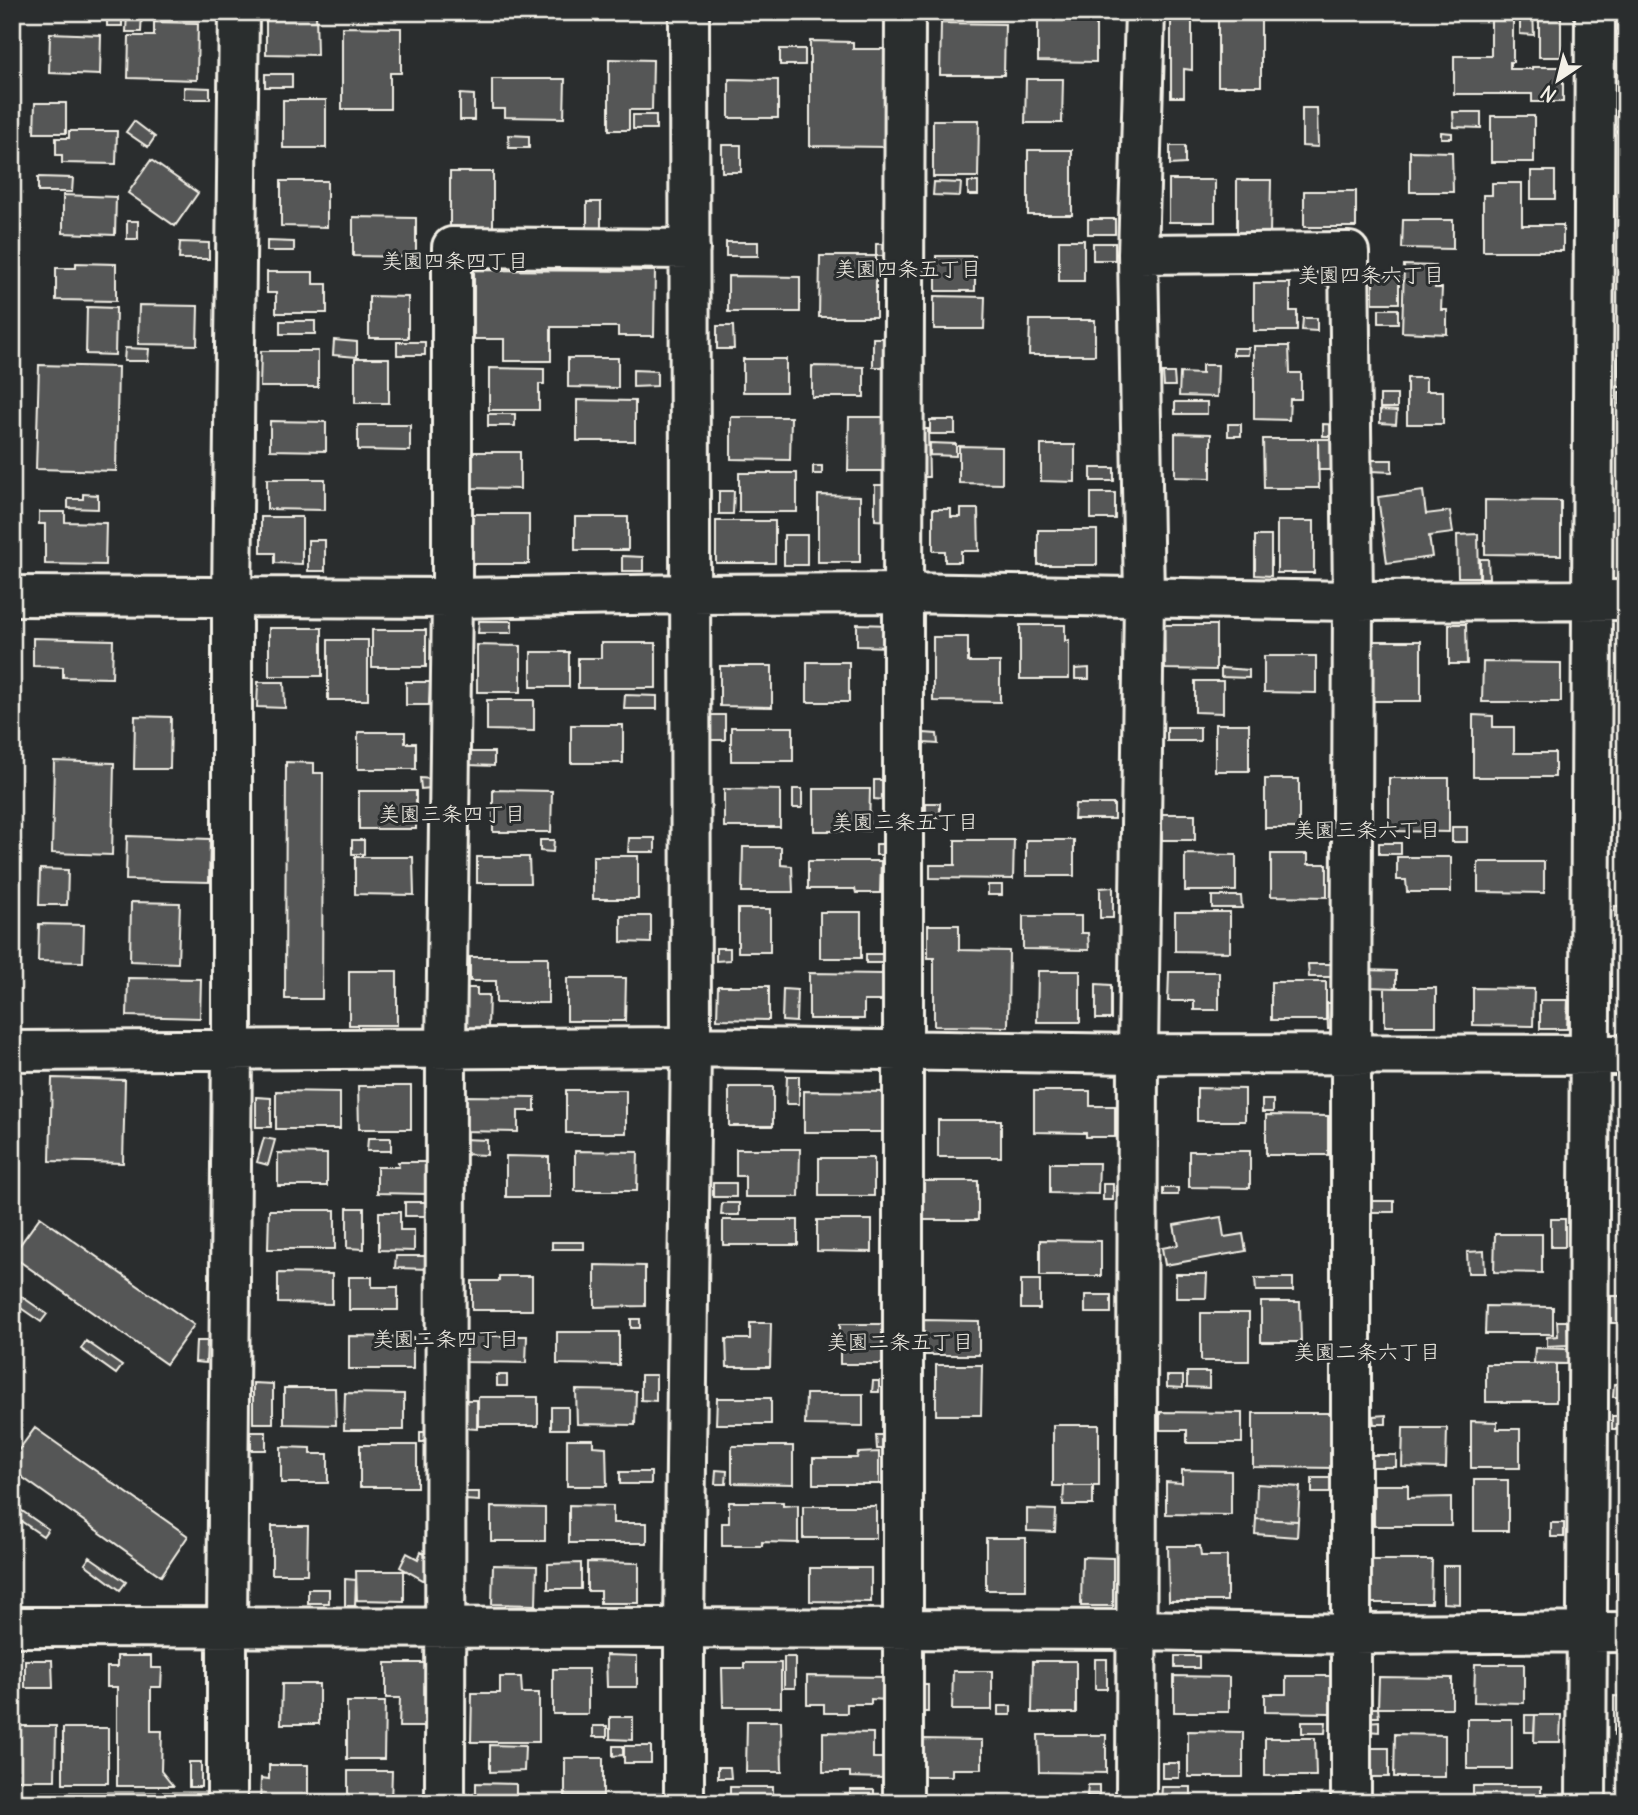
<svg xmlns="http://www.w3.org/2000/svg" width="1638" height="1815" viewBox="0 0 1638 1815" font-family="Delius,'Klee One',sans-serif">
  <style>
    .green { fill: #444645; stroke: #9c9c96; stroke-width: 2 }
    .building { fill: #555756; stroke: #f4f1e8; stroke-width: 2 }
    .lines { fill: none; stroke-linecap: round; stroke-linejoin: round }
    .minor-casing { stroke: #f4f1e8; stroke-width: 44 }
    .minor { stroke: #2a2d2e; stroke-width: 38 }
    .labels { text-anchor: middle; stroke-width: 6; stroke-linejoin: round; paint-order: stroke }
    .neighbourhood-label { font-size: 21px; fill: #f4f1e8; stroke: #2a2d2e }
  </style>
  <rect width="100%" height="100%" fill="#2a2d2e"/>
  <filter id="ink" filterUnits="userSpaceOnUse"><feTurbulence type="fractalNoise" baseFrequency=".0143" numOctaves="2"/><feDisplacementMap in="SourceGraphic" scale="14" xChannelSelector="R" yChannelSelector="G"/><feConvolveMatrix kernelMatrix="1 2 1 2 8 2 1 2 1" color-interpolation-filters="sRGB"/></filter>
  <g filter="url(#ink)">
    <!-- green -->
    <path class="green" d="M12,1792H209V1803H12Z"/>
    <!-- building -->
    <path class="building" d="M107,12H122V26H107Z
      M127,12H142L141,32H126Z
      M266,12H316L317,55L266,54Z
      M1171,12H1192V70L1184,69V97H1171Z
      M1218,12L1261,13V86H1218Z
      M1520,12H1533L1534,35L1520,34Z
      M1491,16H1513V62H1510V69H1532V67H1563V102H1532V94H1454V56H1491Z
      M1539,17H1561V57H1539Z
      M1038,18L1096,19V62L1038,61Z
      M154,22L198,23L197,80L128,78L129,36H154Z
      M941,23L1005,24L1004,75H940Z
      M342,27L401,28V73H390V109H342Z
      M50,33L101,35L100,75L49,73Z
      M810,41L853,42V49H888V147L810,146Z
      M780,49H805V65H780Z
      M609,59L653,60L652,110H629V130H609Z
      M1616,73H1626V109H1616Z
      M265,74H292V87H265Z
      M492,79H565L564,118L505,117V109H492Z
      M729,79L778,80V118H729Z
      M1026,79H1063L1062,123H1025Z
      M184,87L210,88V99H184Z
      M460,94L474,95V120H460Z
      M283,100H326V148H283Z
      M35,103H66V133H34Z
      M1302,108H1317L1318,147L1302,146Z
      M1453,112H1481V128L1454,127Z
      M633,115H656V129H633Z
      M1491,116H1534V162H1491Z
      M933,120H979L978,177H933Z
      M134,121L155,137L148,147L126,132Z
      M69,131H117L116,164L62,163V155H56V138H69Z
      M1441,132L1452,133V138H1441Z
      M508,135L529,136V148H509Z
      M722,145H741V172H722Z
      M1170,146H1185V164L1170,165Z
      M1028,150H1072V215H1028Z
      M1410,151L1452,152L1453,192H1410Z
      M151,160L198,193L175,226L128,193Z
      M1531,171H1555V199H1531Z
      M450,172H493V231H450Z
      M38,177L73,178L72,192H38Z
      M1169,180H1215V222H1169Z
      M1237,180H1271L1270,235H1237Z
      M281,181H327V227L281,226Z
      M934,182L961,183L960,196L933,195Z
      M968,182H978V195H968Z
      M1492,183H1522V225H1563V251H1483V195H1492Z
      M1618,190H1626V210H1618Z
      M1304,191H1356V227H1304Z
      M63,195L116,197L115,235L63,233Z
      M587,202H601V229H587Z
      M353,217L416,218V257L353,256Z
      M1088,219H1115V234H1088Z
      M1403,220H1453V249L1402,248Z
      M127,221H138V239H127Z
      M1059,240H1084V281H1059Z
      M267,241L294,242V251H267Z
      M180,242L209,243V259H179Z
      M726,242H758V256H726Z
      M1093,243H1115V260H1093Z
      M876,244H890V256H876Z
      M820,256H876V317H819Z
      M936,256H975V291H936Z
      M76,263L116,264V301L56,300V268H76Z
      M1404,265L1435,266V288H1442L1441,310H1447V334L1402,332Z
      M474,270L655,271L654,336H618V327H551V361H504V339H474Z
      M1308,271H1335V285H1308Z
      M267,272H313V284H327V313H276V293H267Z
      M1373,275L1399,276V303H1373Z
      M728,276L800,277V312H728Z
      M1254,283H1290V311H1297V331H1254Z
      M369,296L408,297V338H369Z
      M934,296L985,297L984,329H934Z
      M139,305L198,306L197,345L138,344Z
      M87,307L116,308L115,355L86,354Z
      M1379,309H1398V323H1379Z
      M1303,318H1317V331L1302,330Z
      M1030,320H1095V355H1029Z
      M280,321H315V334H280Z
      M717,326H733L734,349H717Z
      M873,338H891V367H873Z
      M334,340L357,342V357L333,355Z
      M397,342H425V355H397Z
      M1254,346H1289L1290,373H1301V399H1290L1289,420L1254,419Z
      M125,348L149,349L148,361H124Z
      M1233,348H1249L1248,355H1233Z
      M261,351H318V387H260Z
      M1618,354H1626V387H1618Z
      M355,358H389V403H355Z
      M568,358H618V388L568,387Z
      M743,359H786V392H743Z
      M39,365L118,367L116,471L36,469Z
      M1202,365H1218L1217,397L1179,396L1180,373L1202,374Z
      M812,366L864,367V397H812Z
      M489,368L544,369V384H539V410H489Z
      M633,370L657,371V386L633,387Z
      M1163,373H1174L1175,386H1164Z
      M1407,378H1426V391H1443V424H1407Z
      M1619,392H1626V404H1619Z
      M1380,395H1397V408H1380Z
      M577,400L635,401V441H577Z
      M1175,402H1207V414H1175Z
      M1380,410L1397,411L1396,424L1380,423Z
      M488,414H515V426H488Z
      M731,417H791L790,460L731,459Z
      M849,417H888V471H848Z
      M930,420H955V434H930Z
      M270,421L326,422V451L270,450Z
      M1228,424H1241V436H1228Z
      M1323,424L1343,425V436H1323Z
      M358,425H410V451L358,450Z
      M917,429H928L929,477H917Z
      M1175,433L1211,434V478L1175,477Z
      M1263,439H1318L1319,488H1264Z
      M1318,439H1342V470H1318Z
      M930,443L956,444V456L930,455Z
      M1041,445H1075V482L1041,481Z
      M959,446L1002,447V484L959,483Z
      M469,452H520V489L468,488Z
      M1370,460H1392V472L1370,471Z
      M813,466H822V474H813Z
      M1091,468H1114V481H1091Z
      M739,473H797V512H739Z
      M267,479H325V510L267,509Z
      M875,485H891L890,521L875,520Z
      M719,491H734L733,514H719Z
      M1423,491L1426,514L1450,511L1453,533L1429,536L1432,557L1387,563L1378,497Z
      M1091,493H1115V519H1091Z
      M83,494L98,495V509L68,508V499H83Z
      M818,495L860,496V562H818Z
      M1485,500L1561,501V555L1485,554Z
      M933,509H951V517H961V509H978L979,551H961V562H945V551H933Z
      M39,512H65V522L106,523L105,565L45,564V524H39Z
      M469,514H529V564H469Z
      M261,517H302V564L275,563V553H261Z
      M575,517H628V550H575Z
      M716,521H775V563H716Z
      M1277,521H1314V573H1277Z
      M1038,530H1097V565H1038Z
      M1478,534L1479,577H1458L1457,535Z
      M784,535H807V565H784Z
      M1255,536H1271V576L1255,575Z
      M308,540H325V571H308Z
      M622,556L643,557V571H622Z
      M1480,559H1488L1489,578H1480Z
      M479,621H512V633H478Z
      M857,624L891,625V647L857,646Z
      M1449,624H1466L1467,664H1449Z
      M1020,625H1065V641L1069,640V679H1020Z
      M1164,625H1216V670L1165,669Z
      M269,628H322V676H269Z
      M372,630H426V667H372Z
      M933,637H968V662H1000V702L933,701Z
      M33,638L113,640L112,678L63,677V667L33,666Z
      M328,640H368V700H328Z
      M1372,641H1421V701H1372Z
      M601,643H656V688H578V658H601Z
      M477,645L521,646V692H477Z
      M531,652H569V687H531Z
      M1264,656H1316V693L1264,692Z
      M807,662H849V702H807Z
      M1483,662L1561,663V702H1482Z
      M720,666H772V707L720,706Z
      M1089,668V679H1075V669Z
      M1221,668L1249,670V678L1221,677Z
      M1622,673H1626V710H1622Z
      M1195,681H1223V713L1195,712Z
      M258,682H284L285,708L257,707Z
      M406,682H430L429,705H406Z
      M625,695L657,696V709H624Z
      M487,700H534V731L487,730Z
      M711,715H725V740H711Z
      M1473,715L1493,716V727H1514V753H1555V777H1473Z
      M135,716L171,717L170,769H134Z
      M1215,724H1249V771H1215Z
      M571,725H623V763H571Z
      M731,727H793V761H731Z
      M1167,727H1200V741H1167Z
      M358,732H405V743H416V769H358Z
      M924,733L937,734L938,744L924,743Z
      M469,752H494V766L469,765Z
      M54,761L114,763L112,855L52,853Z
      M286,762L314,763V773H323L322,999H285Z
      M420,778L431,779L432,788L421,789Z
      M1389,778H1449V832L1389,831Z
      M1265,779H1299V828H1265Z
      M874,780H885V800L874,799Z
      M724,789L780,790V827H724Z
      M793,789H802V808H793Z
      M814,789H870L869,831H814Z
      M493,790L552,791L551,832H493Z
      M359,791H416V829H359Z
      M926,803H940V817H926Z
      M1075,804H1114V819H1074Z
      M1617,810H1626V825H1616Z
      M1161,814H1195V840H1162Z
      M1452,827H1467V842H1452Z
      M127,836L210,839L209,882L126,880Z
      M629,838H655V852H628Z
      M352,840H364V854H352Z
      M540,840H554L553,852L540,851Z
      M955,840H1014L1013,879L930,878V865H955Z
      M1026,840H1074V876H1026Z
      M1379,843H1401V854H1379Z
      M876,844H892V855H876Z
      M743,847H781V865L792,866L793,892H742Z
      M1185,854L1236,855V891H1185Z
      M1271,854H1308V864H1327V897L1271,896Z
      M593,856H638V899H593Z
      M355,857H413L414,895L355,894Z
      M477,857H529L530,883H477Z
      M1397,857H1451V892H1407L1406,880H1397Z
      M808,861H881L880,893H856L855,889H808Z
      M1478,862H1544V893L1478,892Z
      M40,869L68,870L67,905H39Z
      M988,885H1002V895H988Z
      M1113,887V918H1100V888Z
      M1212,896H1241L1242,908H1212Z
      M131,902L180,903L178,963L130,961Z
      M1615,906H1626V917H1615Z
      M738,909H770V952H738Z
      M820,912H861V958H820Z
      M1175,912H1230V952L1175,951Z
      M621,916H651V943L621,942Z
      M1023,916H1081V933H1088L1089,950L1023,949Z
      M39,924L84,925L83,962L38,961Z
      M928,925H959V950L1009,951L1008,1027L934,1026V958H928Z
      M716,948H730V960L716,961Z
      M866,954H885L884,963H866Z
      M470,957H548V1003H496V981H470Z
      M1308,964H1333V977H1309Z
      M1367,970L1396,971V988L1367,987Z
      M349,971H397V1025H349Z
      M1038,971H1080V1022H1037Z
      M1169,972H1219V1010H1194V1001H1168Z
      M809,973L884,974V1001H864V1019H809Z
      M128,978L201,979L200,1018L127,1016Z
      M567,978H626L625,1021H567Z
      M1271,982H1326V1020H1271Z
      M1096,984L1111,985V1019H1096Z
      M718,986H769V1020L717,1019Z
      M462,988H477V995H489L488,1028L462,1027Z
      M1385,988H1436V1026H1385Z
      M1473,988L1534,989L1533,1026L1473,1025Z
      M783,989L797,990L796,1022L782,1021Z
      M1624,999H1626V1034H1624Z
      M1540,1000H1568L1567,1029H1540Z
      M1327,1003H1337V1029H1328Z
      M787,1076H799V1104H786Z
      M52,1078L125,1080L123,1163L50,1161Z
      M358,1086H411V1129H359Z
      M729,1087H773V1126H729Z
      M1197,1088L1245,1089V1121H1197Z
      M566,1090H626V1133H566Z
      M276,1091L340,1092V1129H276Z
      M804,1091L889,1092V1132H804Z
      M1034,1091H1090V1106H1115V1137H1086V1133L1034,1132Z
      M462,1096L535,1097V1111H518V1132L462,1131Z
      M256,1097L271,1098V1127H256Z
      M1262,1100H1273V1112H1262Z
      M1266,1115L1328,1116V1155H1266Z
      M938,1120H1001V1157H938Z
      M264,1138L275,1140L268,1165L257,1162Z
      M368,1138H391V1151H367Z
      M461,1139L487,1140V1155L461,1154Z
      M736,1149H800L799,1197H745V1176H736Z
      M575,1151L638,1152L637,1191H575Z
      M1189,1151H1250V1188L1189,1187Z
      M278,1153L327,1154V1186H278Z
      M506,1156L549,1157V1197H506Z
      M819,1158H874V1196H819Z
      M398,1162H428V1194L377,1193V1167H399Z
      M1050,1163H1099L1098,1194L1050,1193Z
      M1618,1180H1626V1190H1619Z
      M924,1181H978V1220H924Z
      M713,1183H736V1197H713Z
      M1103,1184H1113V1200H1103Z
      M1163,1188H1178V1195H1163Z
      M1365,1201H1394V1212H1365Z
      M405,1202H428V1216H405Z
      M722,1203H739V1215H721Z
      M347,1208H364V1249L347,1248Z
      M269,1210H335V1249H268Z
      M379,1212H400V1230H414V1251L379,1250Z
      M40,1217L194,1325L166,1364L12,1256Z
      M1221,1217L1224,1237L1243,1234L1246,1251L1165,1265L1162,1248L1178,1245L1174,1225Z
      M1551,1219H1565V1247H1551Z
      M723,1220H798V1245H723Z
      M817,1220H872V1252L817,1251Z
      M1495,1234H1542V1273L1494,1272Z
      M1040,1240L1101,1241V1276H1040Z
      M552,1242H584V1249H552Z
      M1484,1251L1485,1273H1468L1467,1252Z
      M1621,1252H1626V1289H1621Z
      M396,1256H430V1269L395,1268Z
      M595,1265L645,1266V1306L595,1307Z
      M278,1273L332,1274V1304L278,1303Z
      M1176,1274H1207L1206,1298H1176Z
      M499,1276H532V1310H472V1281H499Z
      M349,1277H372V1287H398V1310H349Z
      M1255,1278H1293V1291H1256Z
      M1021,1280H1040V1309H1021Z
      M12,1290L47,1314L41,1322L12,1302Z
      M1085,1295H1111V1313H1085Z
      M1611,1296H1626V1323H1611Z
      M1261,1302H1300L1301,1342H1261Z
      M1486,1306L1553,1307V1334H1485Z
      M1201,1313H1249V1361H1201Z
      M631,1319H640V1328H631Z
      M922,1320L979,1321V1355H922Z
      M1557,1321H1567L1568,1345L1547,1346V1337L1558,1336Z
      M750,1323H771L770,1367H727L726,1339H750Z
      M840,1324H888V1364H840Z
      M557,1332H619V1365L557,1364Z
      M349,1336L413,1337V1369H349Z
      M465,1336H527L526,1363L465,1362Z
      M86,1341L122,1366L116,1374L81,1349Z
      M196,1341H207L206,1363L195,1362Z
      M1535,1348L1568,1349V1364L1534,1363Z
      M1486,1364H1556V1402H1486Z
      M936,1365H982L981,1415H936Z
      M1187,1372H1209V1388L1187,1387Z
      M497,1375H507V1386H497Z
      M641,1375H656V1401L641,1400Z
      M1167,1376H1183V1388L1167,1387Z
      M873,1381H879V1392H872Z
      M253,1383L273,1384V1423H253Z
      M1614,1384H1626V1397H1613Z
      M284,1388H335L336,1425L284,1424Z
      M576,1390L636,1391L635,1425L577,1424Z
      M345,1393L404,1394V1430H344Z
      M806,1394H863V1426L805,1425Z
      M478,1397H538V1426H478Z
      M717,1398H771V1424H716Z
      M462,1400H477V1429L463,1428Z
      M551,1407H568V1429H551Z
      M1160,1412L1242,1413V1443H1187V1430H1160Z
      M1253,1413H1335L1334,1468L1253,1467Z
      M1386,1415V1424H1374L1373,1416Z
      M1612,1416H1626V1429H1612Z
      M1471,1421L1497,1422V1429H1520V1468H1471Z
      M1053,1425H1099V1486H1053Z
      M35,1428L188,1536L161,1576L12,1470V1459Z
      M1403,1428H1447L1446,1468L1402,1467Z
      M251,1432H266V1450H251Z
      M420,1432H428V1442H420Z
      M876,1435H891V1449H877Z
      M567,1439H593V1446L606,1447L607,1486H567Z
      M360,1445H417V1487H360Z
      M732,1446H793V1484L732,1483Z
      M281,1447L311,1448V1454H328V1483H281Z
      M879,1452V1484H813V1458H857L858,1453Z
      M1370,1455H1396V1467H1370Z
      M716,1470L727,1471L726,1484H715Z
      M1182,1470L1231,1471V1515L1166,1514V1482L1182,1483Z
      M620,1472H651V1484H620Z
      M1312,1478H1340L1341,1493H1312Z
      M1474,1480H1508V1531H1474Z
      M1257,1484L1300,1487L1298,1521L1256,1519Z
      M1374,1485H1408V1498L1451,1497V1526H1374Z
      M1064,1486H1093V1505H1063Z
      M464,1492H479V1501L464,1500Z
      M729,1502H783V1506L798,1505V1543L762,1542V1546H722V1523H729Z
      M12,1504L48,1529L43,1536L12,1515Z
      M569,1505L613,1506V1523H647V1543H569Z
      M803,1506H876V1538H803Z
      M491,1507L545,1508V1541H491Z
      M1027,1509L1056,1510L1055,1532L1027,1531Z
      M1256,1519L1298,1521L1297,1537L1255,1534Z
      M1551,1523H1564V1537H1551Z
      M272,1526H308L307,1574H272Z
      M986,1538H1026V1590H986Z
      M1168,1546H1200L1201,1556H1227V1601H1169Z
      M421,1552L432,1558V1567L425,1581L400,1567L407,1553L418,1559Z
      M90,1557L126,1582L120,1590L85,1564Z
      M1082,1557L1113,1558V1606H1081Z
      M1372,1560H1432L1431,1603H1372Z
      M1616,1561H1626V1591H1616Z
      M587,1562L639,1563V1603H600V1591H587Z
      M581,1563V1589H548V1564Z
      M493,1565L537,1566L536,1605L492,1604Z
      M1443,1566H1460V1604L1443,1603Z
      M810,1568H871V1602L810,1601Z
      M356,1571H404V1601L357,1600Z
      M345,1579L356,1580L355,1606H345Z
      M308,1589H329V1603H308Z
      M606,1655L637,1656V1687H607Z
      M117,1656H151V1668H162L161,1687H151V1731H162L161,1771L173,1786H117V1687H107V1667H117Z
      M1175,1656H1199V1668H1175Z
      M784,1657H795V1688H784Z
      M1095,1659H1107V1689H1095Z
      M25,1660H52L53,1688H25Z
      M1033,1661H1076V1713H1032Z
      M386,1663H432L431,1727H399L400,1698H386Z
      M744,1663H781V1707H723L722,1668H744Z
      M1475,1664H1524V1703L1474,1702Z
      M553,1669H588V1714H553Z
      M953,1671H992V1710H952Z
      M807,1676L888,1677V1700L871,1699V1704H847V1713H824V1704H807Z
      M1174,1676L1229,1677V1712H1174Z
      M1286,1676H1330V1713L1265,1712V1694H1286Z
      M500,1677H521L522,1693H539V1742H471L472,1693H500Z
      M1379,1677L1452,1678V1708H1378Z
      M282,1684H319V1724H281Z
      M917,1685H928V1712H917Z
      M1614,1696L1626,1697V1735H1614Z
      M347,1702H385L384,1759H347Z
      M998,1706H1011V1715H998Z
      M1367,1708H1378L1379,1717H1367Z
      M1525,1715H1535L1534,1732H1525Z
      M1535,1715H1561L1560,1742H1534Z
      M610,1717H633V1740L610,1739Z
      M1467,1719H1512V1769H1467Z
      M747,1721H781L782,1772H746Z
      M1379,1721V1732L1367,1731V1722Z
      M1302,1722H1326L1325,1733H1302Z
      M15,1726H56L55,1780H15Z
      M593,1726H607V1737H593Z
      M63,1728H108V1783H63Z
      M1188,1731L1243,1732V1777H1188Z
      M823,1732L873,1733V1758H883L882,1778L850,1777V1772H823Z
      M1395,1734L1445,1735V1777H1394Z
      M1038,1735H1106V1773L1039,1772Z
      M1265,1738H1315L1316,1776H1265Z
      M923,1739L982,1740V1769H952V1776H923Z
      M490,1745L525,1746L524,1771L490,1772Z
      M613,1746H623V1755L613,1756Z
      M624,1746H651V1763H624Z
      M1368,1748H1389V1777H1368Z
      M565,1758H603V1796H565Z
      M189,1762H201V1787H189Z
      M1162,1763H1179V1778H1162Z
      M269,1765H308V1803H260L261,1778L269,1779Z
      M718,1767H730L731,1778H718Z
      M348,1771H392L391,1803H348Z
      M476,1783L516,1784V1803H476Z
      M1088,1785H1099V1796H1087Z
      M1473,1786H1541V1803H1473Z
      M730,1787H773V1803H730Z
      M1162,1787H1191V1800H1161Z
      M850,1790H874V1802H850Z
      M1261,1795H1300V1803H1261Z
      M953,1796L1006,1797V1803H953Z
      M618,1797H633V1803H618Z"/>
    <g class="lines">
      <defs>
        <path id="minor" d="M1138,254L1349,252L1353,601L1351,1054V1803
          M12,596L452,598L690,594L903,593L1353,601L1626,600
          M12,1051L691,1047L1138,1054L1626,1055
          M12,1627L684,1628L1138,1630L1351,1634L1626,1632
          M227,1803V1627L232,1049V597L239,12
          M445,1803L446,1048L452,598V247L690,249
          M684,1803V1628L691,1047L689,12
          M903,1803V593L905,12
          M1136,1803L1138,1054L1144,598L1138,254L1145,12
          M1586,1803L1595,12"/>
      </defs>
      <!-- minor casing -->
      <use href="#minor" class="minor-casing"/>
      <!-- minor -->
      <use href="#minor" class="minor"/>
    </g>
  </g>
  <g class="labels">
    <!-- neighbourhood labels -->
    <g class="neighbourhood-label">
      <text x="455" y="268">美園四条四丁目</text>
      <text x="908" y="276">美園四条五丁目</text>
      <text x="1371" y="282">美園四条六丁目</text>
      <text x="452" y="821">美園三条四丁目</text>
      <text x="905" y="829">美園三条五丁目</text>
      <text x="1367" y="837">美園三条六丁目</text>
      <text x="446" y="1346">美園二条四丁目</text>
      <text x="900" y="1349">美園二条五丁目</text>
      <text x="1367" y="1359">美園二条六丁目</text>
    </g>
  </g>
  <!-- margin -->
  <rect width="1638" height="1815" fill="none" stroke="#2a2d2e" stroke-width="42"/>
  <rect x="21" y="21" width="1596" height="1773" fill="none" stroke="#f4f1e8" stroke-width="2.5" filter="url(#ink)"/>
  <!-- north arrow -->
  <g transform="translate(1558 80) rotate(215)" stroke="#2a2d2e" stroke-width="5" paint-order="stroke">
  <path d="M0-5L12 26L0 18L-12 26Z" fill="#f4f1e8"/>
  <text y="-10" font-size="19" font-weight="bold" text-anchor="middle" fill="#f4f1e8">N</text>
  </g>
</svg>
